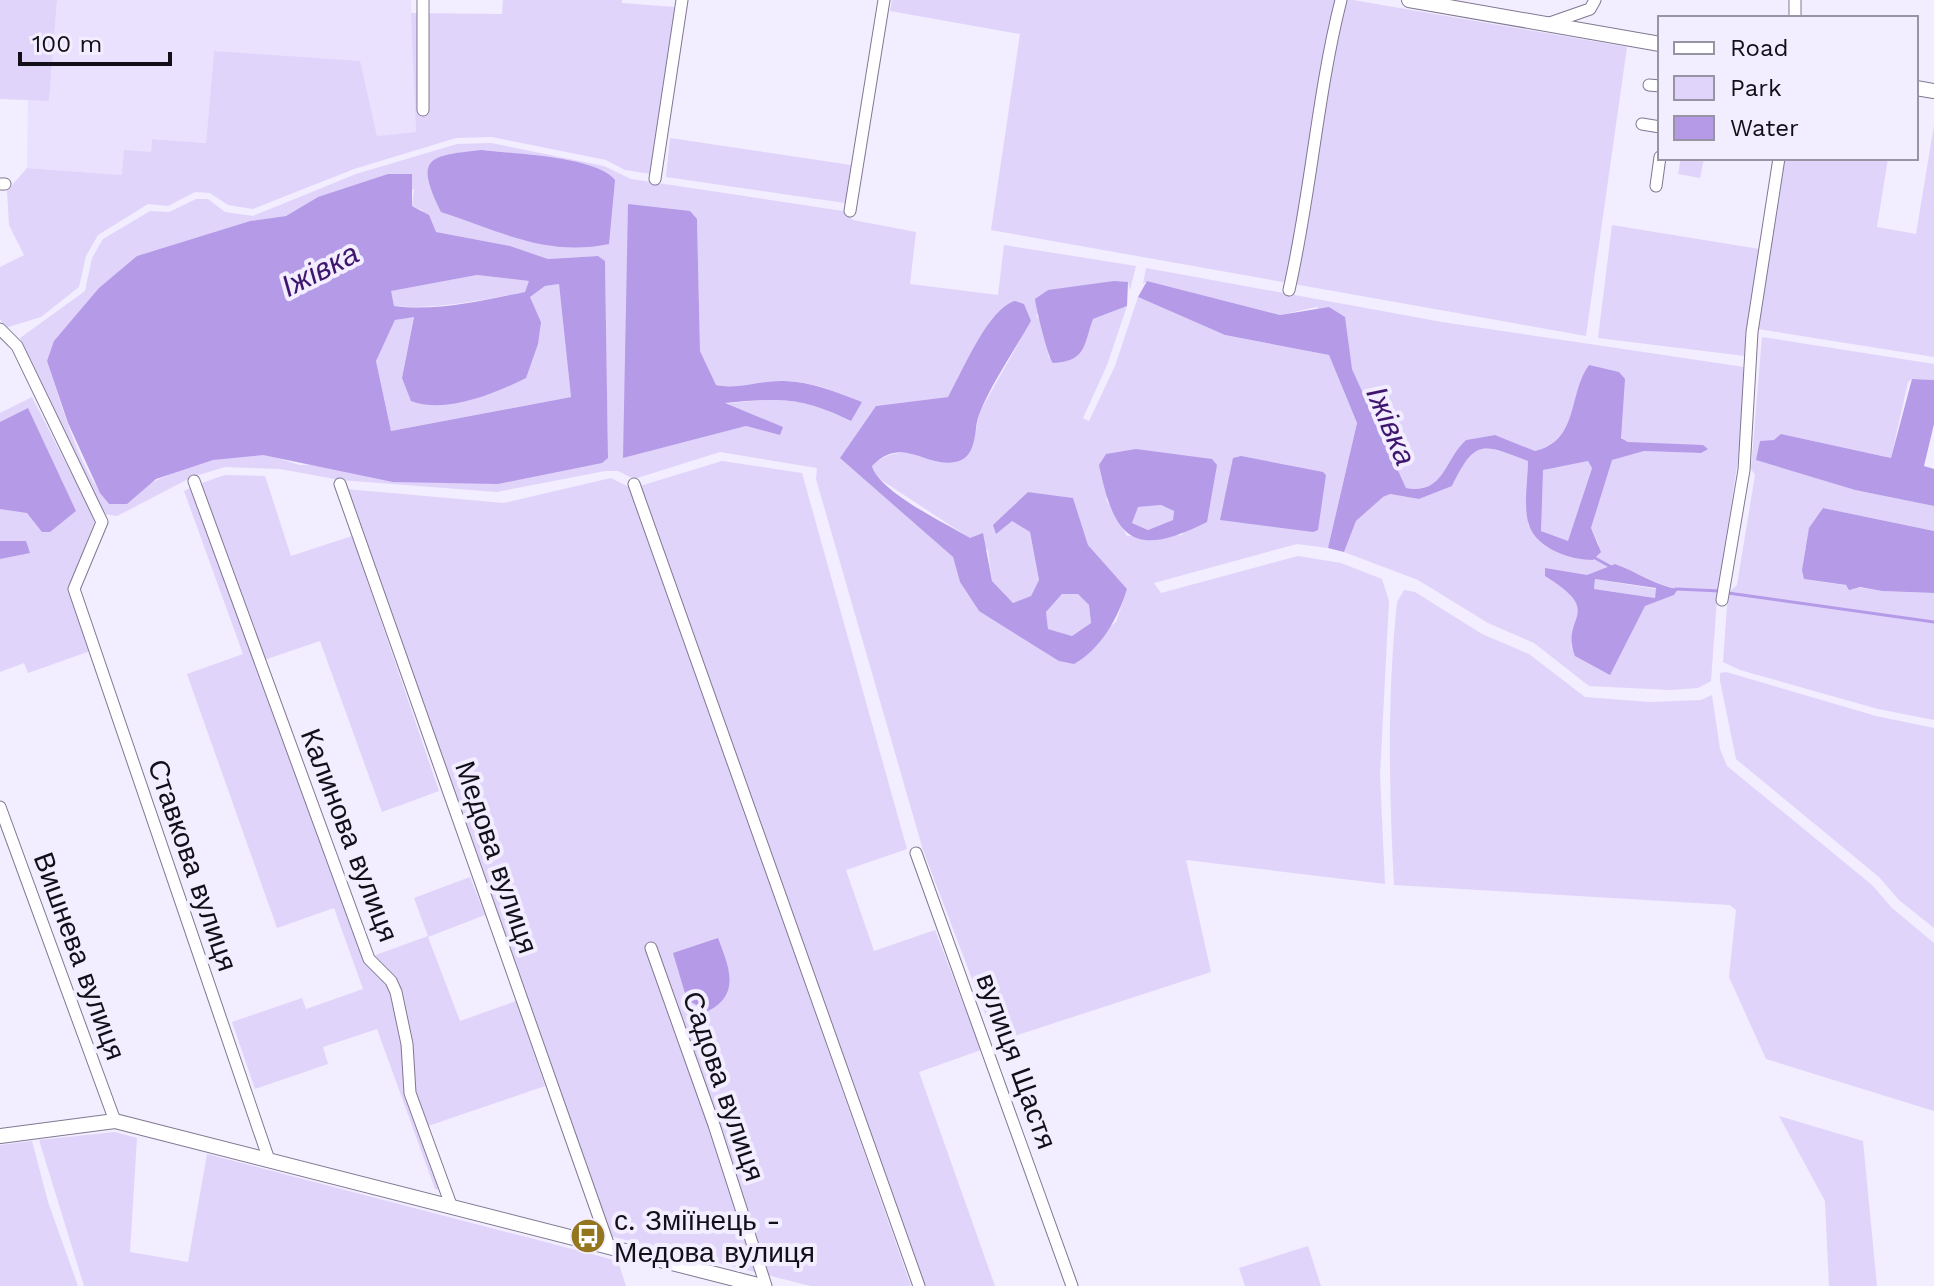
<svg xmlns="http://www.w3.org/2000/svg" width="1934" height="1286" viewBox="0 0 1934 1286" font-family="'Work Sans',sans-serif">
  <style>
    .built { fill: #eae1ff }
    .green { fill: #e0d4fb; fill-rule: evenodd }
    .water { fill: #b59ae8; fill-rule: evenodd }
    .lines { fill: none; stroke-linecap: round; stroke-linejoin: round }
    .stream { stroke: #b59ae8; stroke-width: 3 }
    .minor-casing { stroke: #807892; stroke-width: 13 }
    .tertiary-casing { stroke: #807892; stroke-width: 16 }
    .minor { stroke: #fff; stroke-width: 11 }
    .tertiary { stroke: #fff; stroke-width: 14 }
    .labels { text-anchor: middle; stroke-width: 8; stroke-linejoin: round; paint-order: stroke }
    .street-label { font-size: 28px; fill: #120f18; stroke: #f2edff }
    .poi-label { font-size: 28px; fill: #120f18; stroke: #f2edff; text-anchor: start }
    .water-label { font-size: 30px; font-style: italic; fill: #3f156e; stroke: #f2edff }
  </style>
  <rect width="100%" height="100%" fill="#f2edff"/>
  <!-- built -->
  <path class="built" d="M57,0H411L416,132L377,137L214,51L206,143L152,139L151,152L122,175L27,168L28,99L49,101Z"/>
  <!-- green -->
  <path class="green" d="M0,0H57L49,101L0,99Z
    M503,0H622V3L675,7L651,174L625,170L606,160L492,137L456,138L354,169L253,209L228,205L210,193L195,192L168,206L148,204L98,235L86,256L79,287L41,317L5,328L0,319V267L24,255L9,225L7,191L27,168L122,175L124,150L151,152L152,139L206,143L214,51L360,61L377,136L416,132L411,13L502,14Z
    M892,0H1353L1627,47L1586,336L991,230L1020,34L890,11Z
    M1934,125V357L1758,329L1785,158H1888L1877,227L1916,234Z
    M670,138L851,165L845,203L666,177Z
    M491,143L604,166L631,179L843,211L853,220L916,232L910,284L998,295L1004,245L1136,266L1130,290L1128,282L1036,315L1044,326L1049,358L1093,319L1127,306L1107,365L1083,418L1089,421L1115,366L1138,297L1225,335L1329,355L1357,423L1328,548L1297,544L1154,583L1161,593L1298,556L1341,563L1382,579L1389,601L1380,775L1385,884L1186,860L1211,972L996,1042L923,850L816,479L817,468L720,452L634,479L618,471H605L497,492L340,480L280,469L225,467L192,477L117,516L104,514L20,338L85,291L92,258L103,239L150,211L169,212L196,199H208L225,212L253,216L356,174L457,144ZM414,189L412,206L422,210L435,232L510,246L548,259L597,256L605,261L608,457L300,465C288,462 275,456 263,455C210,451 155,480 109,504C77,465 63,408 47,361L137,256L250,221L286,216L318,197ZM697,219L700,351L716,385C738,390 761,380 784,381C812,381 836,392 862,402L850,421C799,395 778,398 723,404L780,435L746,426L623,458ZM994,316L1031,321L978,415L977,427L945,460C918,454 894,445 872,466L875,476L988,550L992,581L1013,603L1031,596L1039,580L1030,532L1012,521L994,525L1028,492L1073,498L1088,545L1127,589L1116,622L1104,631L1097,645L979,611L960,582L953,557L841,458L876,406L948,397ZM1217,465L1182,535L1127,536L1106,499Z
    M1681,158H1704L1700,178L1678,174Z
    M1612,225L1759,249L1745,356L1598,338Z
    M1146,268L1442,322L1744,367L1740,446L1717,599L1711,681L1698,688L1670,690L1589,686L1534,643L1488,623L1418,580L1344,552L1356,521L1383,497L1390,494L1419,499L1452,486C1475,438 1480,444 1528,461V525L1563,554L1593,560L1599,545L1591,528L1611,460L1644,451L1701,453L1628,442L1621,437V429L1589,365C1569,394 1578,441 1535,451L1495,435L1466,440C1444,460 1444,495 1406,488L1352,369L1348,349L1317,307L1280,315L1147,281L1143,284ZM1615,564C1637,572 1656,585 1678,589L1674,595L1645,606L1575,655L1571,646L1580,611L1571,592L1587,575Z
    M477,275L530,281L525,292C482,300 438,310 394,306L390,291Z
    M559,284L571,397L391,431L376,361L395,320L414,316L402,378L541,322L530,297L545,286Z
    M1762,337L1934,364V380L1912,379L1908,382L1891,458L1781,434L1757,460L1855,490L1934,506V531L1823,508L1805,549L1804,579L1882,591L1934,593V720L1878,709L1740,670L1723,662L1728,593L1737,585L1755,475L1751,469Z
    M32,397L95,520L69,589L90,651L28,673L24,663L0,672V413Z
    M722,461L802,473L907,849L846,870L874,951L935,930L981,1050L919,1072L995,1286H925L640,486Z
    M1588,461L1592,467L1568,542L1541,531L1542,469Z
    M225,475L265,476L291,556L352,536L439,791L382,812L320,641L264,660L199,484Z
    M611,478L631,488L911,1286H811L610,1236L346,489L504,503Z
    M192,487L366,961L388,983L404,1045L407,1094L442,1190L435,1189L377,1029L323,1047L328,1064L255,1089L232,1022L302,998L306,1009L363,989L334,908L277,928L187,674L243,654L184,491Z
    M1161,505L1174,511L1173,520L1148,530L1132,523L1137,507Z
    M1595,579L1656,589L1655,598L1594,589Z
    M1404,590L1415,592L1482,634L1529,654L1585,697L1649,702L1701,700L1712,695L1720,749L1727,766L1872,885L1892,908L1934,943V1111L1766,1059L1729,977L1736,910L1730,905L1394,885C1389,790 1387,697 1397,602Z
    M1062,594H1078L1089,605L1091,623L1072,636L1048,629L1046,612Z
    M1726,672L1876,716L1934,728V928L1899,900L1879,877L1736,759L1720,681V673Z
    M470,877L485,915L428,937L460,1021L516,1001L545,1086L428,1126L414,1092L400,991L373,956L428,936L414,898Z
    M1779,1116L1863,1141L1877,1286H1829L1825,1201Z
    M115,1132L137,1138L130,1252L188,1262L207,1154L618,1261L626,1286H84L39,1140Z
    M32,1141L48,1202L78,1286H0V1145Z
    M1308,1246L1321,1286H1245L1239,1268Z"/>
  <!-- water -->
  <path class="water" d="M481,150C512,154 596,156 615,180L609,244C547,257 499,231 441,212C414,157 428,156 481,150Z
    M388,174H412V206L429,215L436,232L510,246L548,259L598,256L605,261L608,458L602,463L498,484L393,482L263,455L213,460L156,479L127,504H109L100,493L68,423L47,361L54,341L99,288L137,256L250,221L286,216L318,197ZM477,275L529,281L525,292C483,300 437,312 394,306L391,291ZM559,284L571,397L391,431L376,361L395,320L414,317L402,378L411,401C446,414 494,394 526,378L538,344L541,322L530,297L545,286Z
    M628,204L690,211L697,219L700,351L716,385C738,390 761,380 784,381C813,382 836,392 862,402L851,421C800,396 780,398 725,403L783,427L780,435L746,426L623,458Z
    M1114,281L1128,282L1127,306L1093,319C1083,347 1086,361 1053,363C1048,358 1036,308 1035,299L1048,290Z
    M1147,281L1280,315L1329,307L1345,317L1352,369L1406,488C1444,495 1444,460 1466,440L1495,435L1535,451C1579,441 1568,394 1589,365L1619,372L1625,379L1621,438L1628,442L1703,445L1708,449L1701,453L1644,451L1612,460L1591,528L1601,552L1593,560C1571,560 1537,549 1529,525C1523,508 1528,480 1528,461C1481,443 1475,439 1452,486L1419,499L1390,494L1383,497L1356,521L1344,552L1328,548L1357,423L1329,355L1225,335L1138,297ZM1588,461L1592,468L1568,541L1541,531L1543,470Z
    M1015,301L1024,304L1031,321C1014,351 993,381 980,412C973,426 979,454 959,461C927,471 904,433 872,466C879,492 947,524 970,538L983,533L992,581L1013,603L1031,596L1039,580L1030,532L1012,521L996,534L993,525L1028,492L1073,498L1088,545L1127,589C1118,618 1101,649 1074,664L1059,661L979,611L960,582L953,557L840,458L876,406L948,397C962,373 988,308 1015,301ZM1062,594H1078L1089,605L1091,623L1072,636L1048,629L1046,612Z
    M1912,379L1934,380V424L1924,466L1934,469V506L1855,490L1756,460L1760,441L1774,440L1781,434L1891,458Z
    M28,408L76,511L50,532H42L27,513L0,509V422Z
    M1136,449L1212,459L1217,465L1207,522C1135,558 1115,542 1099,465L1106,454ZM1161,505L1174,511L1173,520L1148,530L1132,523L1138,507Z
    M1241,456L1323,472L1326,475L1318,530L1313,532L1220,520L1233,458Z
    M1823,508L1934,531V593L1882,591L1860,587L1849,590L1846,585L1804,579L1802,570L1809,528Z
    M0,541H26L30,553L0,559Z
    M1615,564C1637,572 1657,586 1678,589L1674,595L1645,606L1610,675L1575,656C1559,616 1607,614 1545,576V568L1587,575ZM1595,579L1656,588L1655,598L1594,589Z
    M718,938C728,965 742,994 708,1011L687,1000L673,953Z"/>
  <g class="lines">
    <!-- stream -->
    <path class="stream" d="M1595,558L1613,568
      M1676,589L1720,591
      M1728,593L1934,622"/>
    <defs>
      <path id="minor" d="M1795,18V0
        M1547,24L1590,9L1595,0
        M1649,85L1660,86
        M423,110V0
        M1642,124L1660,127
        M655,179L682,0
        M0,184H5
        M1656,186L1660,157
        M850,211L884,0
        M1289,290C1311,194 1317,95 1341,0
        M0,329L17,346L102,522L74,589L268,1157
        M194,481L369,959L391,981L396,992L407,1044L410,1093L451,1205
        M340,484L609,1246
        M634,484L919,1286
        M1722,600L1744,470L1752,332L1779,158
        M0,807L115,1121
        M916,853L1072,1286
        M651,948L714,1125L766,1286"/>
      <path id="tertiary" d="M1409,0L1660,44
        M1916,88L1934,91
        M0,1136L115,1121L762,1286"/>
    </defs>
    <!-- minor casing -->
    <use href="#minor" class="minor-casing"/>
    <!-- tertiary casing -->
    <use href="#tertiary" class="tertiary-casing"/>
    <!-- minor -->
    <use href="#minor" class="minor"/>
    <!-- tertiary -->
    <use href="#tertiary" class="tertiary"/>
  </g>
  <!-- icons -->
  <defs>
    <symbol id="bus-disc" viewBox="-11 -11 22 22"><circle r="9.5" fill="#93761d" stroke="#f2edff"/><path d="M-5-6H5V4H4V6H2V4H-2V6H-4V4H-5ZM-3.5-4V0h7V-4ZM-3.5 1.2v1.5H-2V1.2ZM2 1.2v1.5H3.5V1.2Z" fill="#fff"/></symbol>
  </defs>
  <g fill-rule="evenodd">
    <use href="#bus-disc" x="568" y="1216" width="40" height="40"/>
  </g>
  <g class="labels">
    <!-- street labels -->
    <g class="street-label">
      <text transform="translate(350 835) rotate(69)" y="10">Калинова вулиця</text>
      <text transform="translate(497 857) rotate(71)" y="10">Медова вулиця</text>
      <text transform="translate(193 865) rotate(71)" y="10">Ставкова вулиця</text>
      <text transform="translate(80 956) rotate(70)" y="10">Вишнева вулиця</text>
      <text transform="translate(1017 1061) rotate(70)" y="10">вулиця Щастя</text>
      <text transform="translate(724 1086) rotate(71)" y="10">Садова вулиця</text>
    </g>
    <!-- poi labels -->
    <g class="poi-label">
      <text x="614" y="1230">с. Зміїнець -<tspan x="614" dy="32">Медова вулиця</tspan></text>
    </g>
    <!-- water labels -->
    <g class="water-label">
      <text transform="translate(320 270) rotate(-27)" y="10">Іжівка</text>
      <text transform="translate(1391 426) rotate(67)" y="10">Іжівка</text>
    </g>
  </g>
  <!-- legend -->
  <rect x="1658" y="16" width="260" height="144" fill="#f2edff" stroke="#9894a3" stroke-width="2"/>
  <rect x="1674" y="42" width="40" height="12" fill="#ffffff" stroke="#9894a3" stroke-width="2"/>
  <text x="1730" y="56" font-size="24" fill="#120f18">Road</text>
  <rect x="1674" y="76" width="40" height="24" fill="#e0d4fb" stroke="#9894a3" stroke-width="2"/>
  <text x="1730" y="96" font-size="24" fill="#120f18">Park</text>
  <rect x="1674" y="116" width="40" height="24" fill="#b59ae8" stroke="#9894a3" stroke-width="2"/>
  <text x="1730" y="136" font-size="24" fill="#120f18">Water</text>
  <!-- scale -->
  <path d="M20 52v12h150v-12" fill="none" stroke="#120f18" stroke-width="4"/>
  <text x="32" y="52" font-size="24" fill="#120f18" stroke="#f2edff" stroke-width="6" paint-order="stroke">100 m</text>
</svg>
